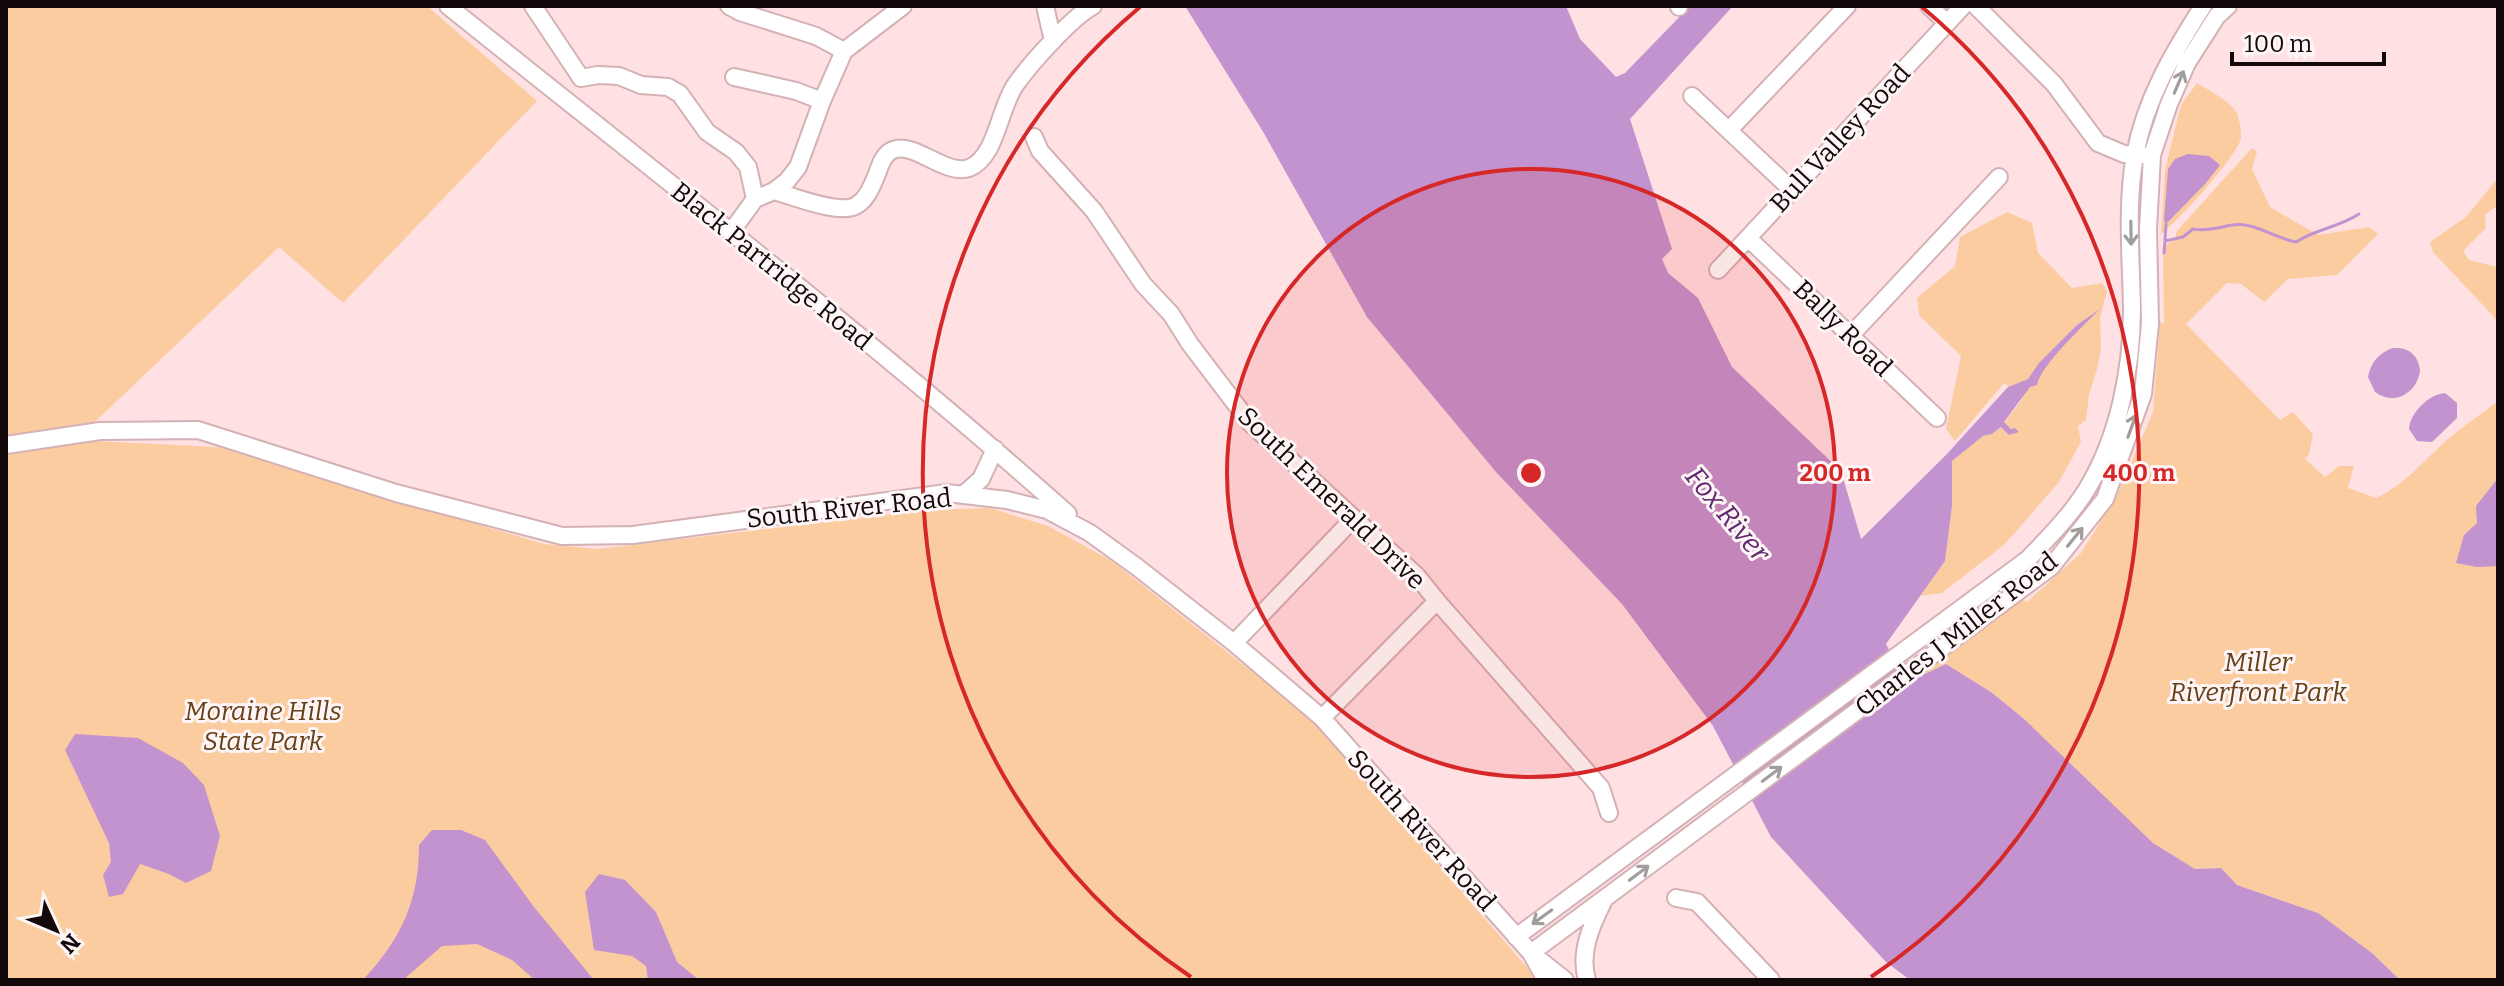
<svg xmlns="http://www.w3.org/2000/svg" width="2504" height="986" viewBox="0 0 2504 986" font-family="Bitter,serif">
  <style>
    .green { fill: #fccca1 }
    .water { fill: #c293ce }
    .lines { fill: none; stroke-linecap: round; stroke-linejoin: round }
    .stream { stroke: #c293ce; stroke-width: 3 }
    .minor-casing { stroke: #d4b1b5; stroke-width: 20 }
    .minor { stroke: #fff; stroke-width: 16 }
    .oneway { stroke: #a19d9d }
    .ring { fill: none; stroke: #d62828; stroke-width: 4 }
    .labels { text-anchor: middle; stroke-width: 6; stroke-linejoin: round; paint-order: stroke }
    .street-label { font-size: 26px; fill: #14090a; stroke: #fdf5f6 }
    .park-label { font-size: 26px; font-style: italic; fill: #674017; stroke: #fdf5f6 }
    .water-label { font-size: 28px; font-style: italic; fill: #61286f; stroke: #fdf5f6 }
    .centre { fill: #d62828; stroke: #fdf5f6; stroke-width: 4 }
    .ring-label { font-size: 24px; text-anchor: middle; font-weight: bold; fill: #d62828; stroke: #fdf5f6; stroke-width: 6; stroke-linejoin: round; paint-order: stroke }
  </style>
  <rect width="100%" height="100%" fill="#ffe1e4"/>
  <!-- green -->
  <path class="green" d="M6,6H427L537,101L343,303L279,247L76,440L217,447L544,544L598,549L924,510L990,508L1048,526L1112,561L1312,719L1538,980H6Z
    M2197,83C2211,92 2228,99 2237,113C2239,119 2242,132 2241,138C2239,154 2176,224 2161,234L2165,170L2181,105Z
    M2252,148L2257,152L2252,169L2270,207L2318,235L2369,227L2378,234L2337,275L2288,279L2264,302L2241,284L2227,283L2186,324L2280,420L2293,412L2313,434L2309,454L2305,459L2325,477L2339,466H2354L2348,488L2376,498C2409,483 2429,453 2458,431C2471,420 2485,412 2498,401V980H2400L2372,953L2318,913L2237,885L2220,868L2195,869L2152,843L2023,718L1991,692L1946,664L1910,682L1901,673L1937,648L1955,650L1969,635L2021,599L2027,602L2081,553L2117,495L2153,412L2160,322L2164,324L2163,246L2176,240V232Z
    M2498,178V206L2485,214L2486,228L2463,251L2469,260L2498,267V324L2494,317L2433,252L2430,242L2466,217Z
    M2007,212L2032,223L2038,253L2072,288L2102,283L2107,291L2100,318L2101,347L2098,366L2089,395L2086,420L2078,426L2081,442L2059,482L2005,544L1942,593L1920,596L1945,561L1952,506V461L1983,436L1992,434L2001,427L2011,429L2004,423L2023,398L2004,383L1955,441L1946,429L1961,356L1919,315L1917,298L1955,266L1960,237Z"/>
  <!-- water -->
  <path class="water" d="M1185,6H1566L1580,39L1616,77L1625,73L1690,6H1733L1630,119L1672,249L1662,259L1668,273L1698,298L1732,367L1841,471L1861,539L1946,455L2008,387L2028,379L2039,363L2077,325L2100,309C2085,324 2040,366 2037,385L2030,387L2004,422L2011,429L2015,428L2019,432L2009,435L2001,427L1992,434L1983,436L1952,461V506L1945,561L1886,644L1901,673L1910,681L1946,664L1991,692L2023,718L2153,843L2195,869L2221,868L2237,885L2318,913L2372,953L2400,980H1910L1886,962L1771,837L1713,726L1622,604L1496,472L1367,317L1262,130Z
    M2188,154L2209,156L2220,165L2206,183L2166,224L2164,220L2168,169L2175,159Z
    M2393,348C2408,347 2418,354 2420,370C2418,392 2395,407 2375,392L2368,377C2370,363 2380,352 2393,348Z
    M2445,393L2457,403V418L2432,442L2417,441L2409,429C2410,413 2429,394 2445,393Z
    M2498,478V566L2477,567L2456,563L2464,535L2477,523L2476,506Z
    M75,734L138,738L183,763L204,785L220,836L211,871L186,883L169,874L140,864L123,894L109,897L103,875L111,862L109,843L65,750Z
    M432,830H461L485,840L534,907L594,980H535L512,960L477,944L442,946L403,980H363C401,939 419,901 419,845Z
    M599,874L625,880L656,912L677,962L699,980H648L646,966L632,956L594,950L585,892Z"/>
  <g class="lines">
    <!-- stream -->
    <path class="stream" d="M2165,240L2166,224
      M2164,253L2165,241L2183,237L2193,229C2213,233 2230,222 2245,225C2261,227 2278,239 2296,242C2316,229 2337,228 2359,214"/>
    <defs>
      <path id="minor" d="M448,6C656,173 868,336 1068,514
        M533,6L581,78L598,75L619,76L641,85L668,87L680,94L707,132L736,152L748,167L755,199
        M729,6L740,12L816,36L844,51
        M1045,6L1053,41
        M1679,6V7
        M1929,6L1947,23
        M1976,6L2054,84L2098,143L2124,154L2142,155
        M734,77L796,91L822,101
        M1692,96L1792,190
        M1729,130L1847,6
        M1034,137L1040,151L1094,211L1143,284L1171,314L1190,344L1250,423L1417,576L1437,601L1601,788L1609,813
        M774,191C793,196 841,216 857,205C868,198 872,185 877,174C880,165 884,153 893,150C914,141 945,176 969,168C997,157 999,107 1016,84C1031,63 1071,18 1093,6
        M731,232L755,199L774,191L787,181L798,167L822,101L844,51L903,6
        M1748,238L1937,418
        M1718,270L1963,6
        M1851,335L1999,177
        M6,445L100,431L198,430L396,493L562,536L633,535L947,493L1007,500L1047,510L1090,533L1137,567L1234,643L1322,718L1531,953L1546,980
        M963,495L981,479L995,449
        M1234,643L1353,519
        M1322,718L1437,601
        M1676,898L1697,902L1771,980
        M1516,937L2028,559C2049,537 2071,515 2087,489C2119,436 2132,369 2132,308C2131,257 2126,205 2135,155C2145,100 2173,53 2203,6
        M1531,953L2051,567L2105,499L2143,394L2150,324L2148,229L2152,155L2169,104L2187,63L2217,16L2228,6
        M1536,957L1565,980
        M1587,980C1579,953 1591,926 1603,902"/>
    </defs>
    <!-- minor casing -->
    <use href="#minor" class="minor-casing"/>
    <!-- minor -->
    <use href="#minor" class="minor"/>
  </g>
  <!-- one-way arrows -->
  <defs><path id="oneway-shaft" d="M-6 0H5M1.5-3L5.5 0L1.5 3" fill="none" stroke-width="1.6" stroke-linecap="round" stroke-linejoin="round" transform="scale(2)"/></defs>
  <g class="oneway">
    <use href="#oneway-shaft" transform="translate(2179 82) rotate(-67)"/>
    <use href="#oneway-shaft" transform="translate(2131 233) rotate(89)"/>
    <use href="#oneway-shaft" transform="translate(2132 426) rotate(-70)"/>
    <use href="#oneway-shaft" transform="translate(2075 537) rotate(-51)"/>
    <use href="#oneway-shaft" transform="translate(1772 774) rotate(-37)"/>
    <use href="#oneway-shaft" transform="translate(1639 873) rotate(-37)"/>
    <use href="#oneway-shaft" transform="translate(1542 917) rotate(144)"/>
  </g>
  <!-- distance rings -->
  <circle cx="1531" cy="473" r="304" fill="#d62828" fill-opacity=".12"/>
  <g class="ring">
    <circle cx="1531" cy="473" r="304"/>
    <path d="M1191 977A608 608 0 0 1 1140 7M1922 7A608 608 0 0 1 1871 977"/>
  </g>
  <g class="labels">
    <!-- street labels -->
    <g class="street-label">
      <text transform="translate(1840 138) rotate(-47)" y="9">Bull Valley Road</text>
      <text transform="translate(772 266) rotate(39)" y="9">Black Partridge Road</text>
      <text transform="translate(1843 328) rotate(44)" y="9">Bally Road</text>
      <text transform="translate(1332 498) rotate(44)" y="9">South Emerald Drive</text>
      <text transform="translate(849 508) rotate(-6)" y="9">South River Road</text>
      <text transform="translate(1956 634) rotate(-38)" y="9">Charles J Miller Road</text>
      <text transform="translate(1422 830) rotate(48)" y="9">South River Road</text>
    </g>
    <!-- park labels -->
    <g class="park-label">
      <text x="2258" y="671">Miller<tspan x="2258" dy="30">Riverfront Park</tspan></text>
      <text x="263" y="720">Moraine Hills<tspan x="263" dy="30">State Park</tspan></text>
    </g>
    <!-- water labels -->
    <g class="water-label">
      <text transform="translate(1728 514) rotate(50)" y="10">Fox River</text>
    </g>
  </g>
  <circle cx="1531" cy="473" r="12" class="centre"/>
  <g class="ring-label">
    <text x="1835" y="481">200 m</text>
    <text x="2139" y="481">400 m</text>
  </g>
  <!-- border -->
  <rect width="2504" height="986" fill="none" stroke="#14090a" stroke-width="16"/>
  <!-- north arrow -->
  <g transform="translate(56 930) rotate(134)" stroke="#fdf5f6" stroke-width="6" paint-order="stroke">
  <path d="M0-6L14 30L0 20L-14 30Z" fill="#14090a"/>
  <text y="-12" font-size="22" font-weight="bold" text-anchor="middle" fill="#14090a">N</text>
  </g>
  <!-- scale -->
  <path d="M2232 52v12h152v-12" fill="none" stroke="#14090a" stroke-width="4"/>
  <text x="2244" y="52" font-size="24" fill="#14090a" stroke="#fdf5f6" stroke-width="6" paint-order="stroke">100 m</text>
</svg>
